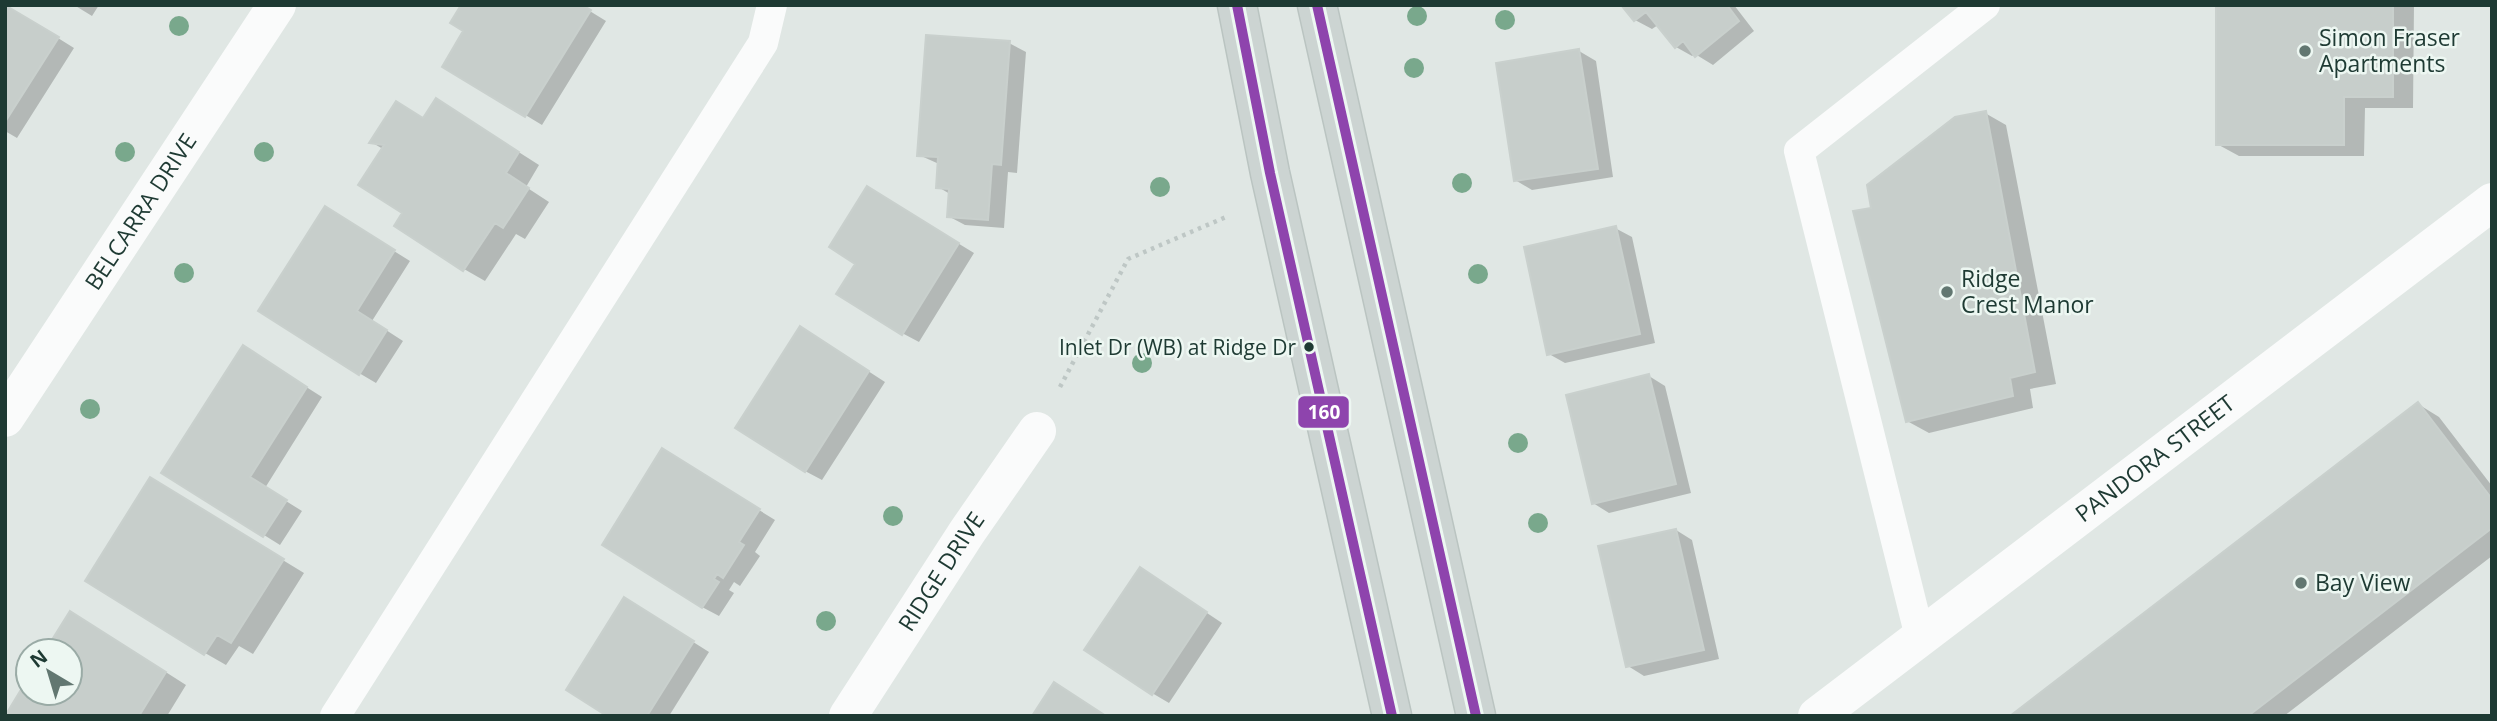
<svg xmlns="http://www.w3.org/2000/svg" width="2497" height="721" viewBox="0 0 2497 721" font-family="'Open Sans',sans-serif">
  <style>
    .shadow { fill: #0003 }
    .building { fill: #c7cecb; stroke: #c9d0cd; stroke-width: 2 }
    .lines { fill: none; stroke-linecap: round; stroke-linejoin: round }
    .primary-casing { stroke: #bac4c1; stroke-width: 41 }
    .path { stroke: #bec7c5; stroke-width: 4.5; stroke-dasharray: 3.5 5; stroke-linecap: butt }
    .lane { stroke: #fafbfb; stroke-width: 30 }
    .street { stroke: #fafbfb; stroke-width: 38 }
    .primary { stroke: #ccd4d2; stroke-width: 38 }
    .bus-1-casing { stroke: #edf7f2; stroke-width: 16 }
    .bus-1 { stroke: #8e44ad; stroke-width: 10 }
    .tree { fill: #79a88c }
    .poi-dot { fill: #627771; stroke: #edf7f2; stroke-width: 2.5 }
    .bus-dot { fill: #1e3a33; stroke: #edf7f2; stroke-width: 2.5 }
    .labels { text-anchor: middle; stroke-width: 5; stroke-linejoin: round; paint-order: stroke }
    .bus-label { font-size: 21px; fill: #1e3a33; stroke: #edf7f2; text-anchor: end }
    .poi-label { font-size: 23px; fill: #1e3a33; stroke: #edf7f2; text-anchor: start }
    .street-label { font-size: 23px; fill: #1e3a33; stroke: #edf7f2 }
    .line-badge { stroke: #edf7f2; stroke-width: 2.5 }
    .badge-label { font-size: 19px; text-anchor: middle; font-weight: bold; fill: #fff }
  </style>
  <rect width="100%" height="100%" fill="#e0e7e4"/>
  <!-- shadow -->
  <path class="shadow" d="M5,5L74,48L17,138L5,131Z
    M74,5H99L92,16Z
    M580,5L606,21L542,125L444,66Z
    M1624,5H1734L1754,31L1713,65L1695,54L1692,56L1676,47L1658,25L1652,29L1635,20Z
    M2218,5H2414L2413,108H2365L2364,156H2239L2217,144Z
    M1009,43L1026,52L1017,173L1008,172L1004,228L965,225L948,216L950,194L938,187L939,164L919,155Z
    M1579,51L1596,61L1613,177L1532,190L1515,180Z
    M457,113L539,165L526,187L549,202L525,239L516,234L485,281L464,269L405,213L383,149L371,142L424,120Z
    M1985,113L2006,125L2056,384L2030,389L2033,408L1929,433L1907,421L1873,209Z
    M884,198L974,253L919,342L902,333L857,263Z
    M341,218L410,261L372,321L403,341L376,383L359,373Z
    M1615,228L1632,237L1655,343L1565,363L1549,354Z
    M817,338L885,382L822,480L805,471Z
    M259,357L322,397L265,488L302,511L280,545L164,473Z
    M1649,376L1665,386L1691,493L1609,513L1593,503Z
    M2418,404L2439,417L2492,486V556L2284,716H2013Z
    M679,460L775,520L755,552L760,556L740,586L734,582L729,590L734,593L719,616L702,607Z
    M171,492L304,573L253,654L239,646L226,665L205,653Z
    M1676,530L1692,540L1719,659L1644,676L1628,666Z
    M1156,579L1222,623L1169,703L1152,693Z
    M641,609L709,652L669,716H611Z
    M92,625L186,685L167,716H6L28,681V693H70V651H47Z"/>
  <!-- building -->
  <path class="building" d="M5,5L59,37L5,122Z
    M461,5H582L591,10L525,117L442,67L463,31L450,23Z
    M1621,5H1727L1739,21L1695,57L1683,41L1675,48L1646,12L1634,21Z
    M2216,5H2393V97H2344V145H2216Z
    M926,35L1010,41L1001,165L992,164L988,220L947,217L949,189L936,188L938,157L917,156Z
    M1579,49L1598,169L1514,181L1496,63Z
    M436,98L519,152L506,173L529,188L503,228L495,223L463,271L394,226L402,213L358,185L384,145L369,143L396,101L423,118Z
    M1986,111L2035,372L2010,378L2013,396L1906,422L1853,211L1871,208L1867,185L1955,117Z
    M867,186L959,243L902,335L836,294L855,264L829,247Z
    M325,206L395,250L357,311L387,330L359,375L258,311Z
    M1616,226L1640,334L1547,355L1524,247Z
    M800,326L869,371L805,472L735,428Z
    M243,345L307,387L250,477L287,500L263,537L161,473Z
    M1649,374L1676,484L1592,504L1566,395Z
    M2418,402L2492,499V528L2248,716H2010Z
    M662,448L760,509L739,542L744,545L723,578L717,574L714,579L719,582L702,608L602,545Z
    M150,477L284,559L231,643L217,635L204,655L85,581Z
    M1676,529L1704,650L1626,667L1598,546Z
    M1140,567L1207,612L1152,695L1084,650Z
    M624,597L694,641L647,716H607L566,690Z
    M70,611L166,672L139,716H5L28,678V693H70V651H45Z
    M1054,682L1106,716H1032Z"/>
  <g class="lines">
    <defs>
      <path id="primary" d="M1237,5L1270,173L1392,716
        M1317,5L1476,716"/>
    </defs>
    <!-- primary casing -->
    <use href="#primary" class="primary-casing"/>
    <!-- path -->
    <path class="path" d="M1060,387L1128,259L1226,217"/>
    <!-- lane -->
    <path class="lane" d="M1920,637L1799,151L1985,5
      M335,716L763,43L772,5"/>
    <!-- street -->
    <g class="street">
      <path id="s1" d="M5,418L277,5"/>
      <path id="s2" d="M848,716L967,532L1037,431"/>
      <path id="s3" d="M1817,716L2492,202"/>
    </g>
    <!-- primary -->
    <use href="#primary" class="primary"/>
    <defs>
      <path id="bus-1" d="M1237,5L1270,173L1392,716
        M1317,5L1476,716"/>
    </defs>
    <!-- bus-1 casing -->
    <use href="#bus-1" class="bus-1-casing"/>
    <!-- bus-1 -->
    <use href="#bus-1" class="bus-1"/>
  </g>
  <!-- trees -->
  <g class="tree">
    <circle cx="1417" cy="16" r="10"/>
    <circle cx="1505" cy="20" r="10"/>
    <circle cx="179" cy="26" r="10"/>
    <circle cx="1414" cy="68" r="10"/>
    <circle cx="125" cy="152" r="10"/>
    <circle cx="264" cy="152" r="10"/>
    <circle cx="1462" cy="183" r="10"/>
    <circle cx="1160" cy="187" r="10"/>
    <circle cx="184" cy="273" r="10"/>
    <circle cx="1478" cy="274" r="10"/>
    <circle cx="1142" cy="363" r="10"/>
    <circle cx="90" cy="409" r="10"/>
    <circle cx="1518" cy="443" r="10"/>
    <circle cx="893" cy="516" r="10"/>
    <circle cx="1538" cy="523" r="10"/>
    <circle cx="826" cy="621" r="10"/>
  </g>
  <!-- markers -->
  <g class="poi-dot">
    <circle cx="2305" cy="51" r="7"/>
    <circle cx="1947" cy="292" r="7"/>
    <circle cx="2301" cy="583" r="7"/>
  </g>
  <circle class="bus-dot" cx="1309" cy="347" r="6"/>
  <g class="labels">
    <!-- bus labels -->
    <g class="bus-label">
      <text x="1296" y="355">Inlet Dr (WB) at Ridge Dr</text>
    </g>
    <!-- poi labels -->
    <g class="poi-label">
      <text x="2319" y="46">Simon Fraser<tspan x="2319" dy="26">Apartments</tspan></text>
      <text x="1961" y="287">Ridge<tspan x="1961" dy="26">Crest Manor</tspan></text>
      <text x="2315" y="591">Bay View</text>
    </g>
    <!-- street labels -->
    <g class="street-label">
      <text dy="8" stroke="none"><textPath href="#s1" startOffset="247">BELCARRA DRIVE</textPath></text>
      <text dy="8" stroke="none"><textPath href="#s3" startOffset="425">PANDORA STREET</textPath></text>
      <text dy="8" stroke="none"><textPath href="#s2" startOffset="172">RIDGE DRIVE</textPath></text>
    </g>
  </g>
  <rect class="line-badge" x="1297" y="395" width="53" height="34" rx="7" fill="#8e44ad"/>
  <g class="badge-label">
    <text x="1324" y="419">160</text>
  </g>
  <!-- border -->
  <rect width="2497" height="721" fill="none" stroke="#1e3a33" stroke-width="14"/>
  <!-- north arrow -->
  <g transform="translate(49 672) rotate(322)"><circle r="33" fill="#edf7f2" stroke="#9aaba6" stroke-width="2"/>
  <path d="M0-5L12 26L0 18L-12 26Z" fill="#627771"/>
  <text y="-10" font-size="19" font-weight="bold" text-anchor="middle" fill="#1e3a33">N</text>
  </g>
</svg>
